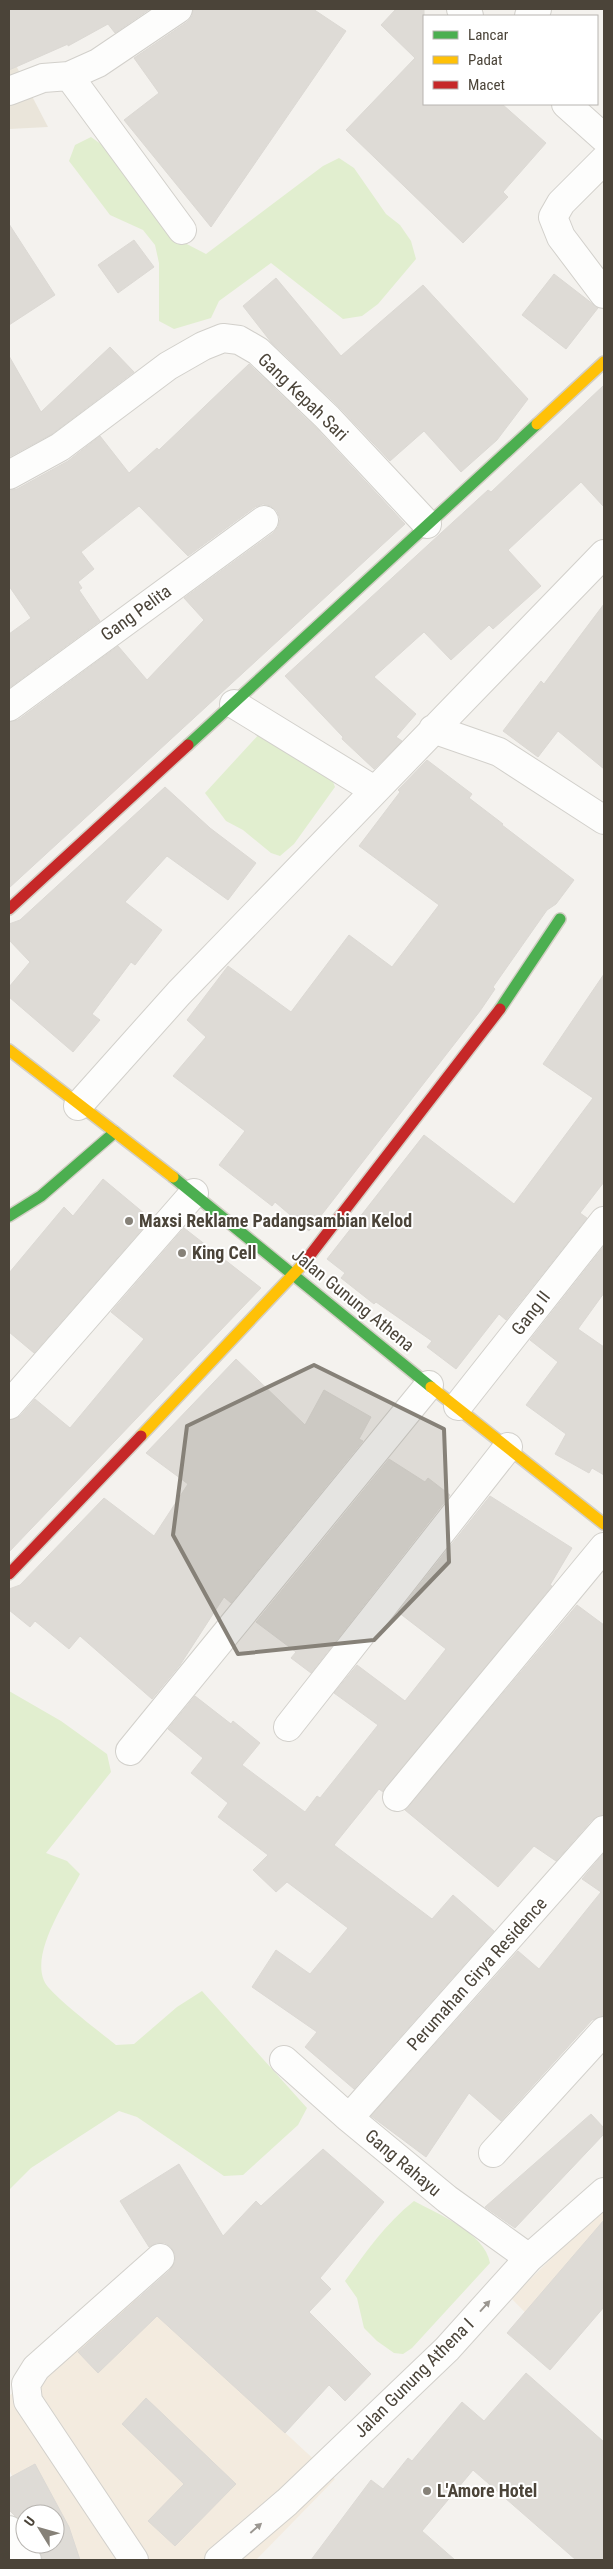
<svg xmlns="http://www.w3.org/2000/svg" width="613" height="2569" viewBox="0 0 613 2569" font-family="'Roboto Condensed',sans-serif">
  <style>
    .commercial { fill: #f3ebdf }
    .education { fill: #eae5da }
    .green { fill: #e1eecf }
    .building { fill: #dedbd6; stroke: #dcd9d4 }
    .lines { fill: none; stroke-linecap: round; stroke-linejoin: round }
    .street-casing { stroke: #d2d0cb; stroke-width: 30 }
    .fast-casing { stroke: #d3cfc5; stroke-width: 14 }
    .slow-casing { stroke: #d3cfc5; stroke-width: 14 }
    .jam-casing { stroke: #d3cfc5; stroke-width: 14 }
    .street { stroke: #fdfdfc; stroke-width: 28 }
    .fast { stroke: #4caf50; stroke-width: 11 }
    .slow { stroke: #ffc107; stroke-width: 11 }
    .jam { stroke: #c62828; stroke-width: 11 }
    .oneway { fill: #9b9791 }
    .marked { fill: #868178; fill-opacity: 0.2; stroke: #868178; stroke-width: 4; stroke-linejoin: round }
    .poi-dot { fill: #868178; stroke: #fff; stroke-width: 2 }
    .labels { text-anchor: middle; stroke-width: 4; stroke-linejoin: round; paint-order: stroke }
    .street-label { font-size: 18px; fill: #4b4439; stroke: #fff }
    .poi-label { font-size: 18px; font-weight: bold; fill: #4b4439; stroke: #fff; text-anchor: start }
  </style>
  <rect width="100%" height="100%" fill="#f4f2ee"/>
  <!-- commercial -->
  <path class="commercial" d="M604,2207V2297L558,2346L511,2298Z
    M136,2294L335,2479L256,2560H56L47,2544H55V2514H32L9,2470V2396Z"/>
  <!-- education -->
  <path class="education" d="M9,52L48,127L9,129Z"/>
  <!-- green -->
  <path class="green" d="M91,137L112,152L179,240L206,254L323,166L339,158L354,168L386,214L400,225L411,241L416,259L378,304L362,316L343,319L271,263L219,301L211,318L174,329L159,321V263L155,245L143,230L110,215L69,161L75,145Z
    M261,732L332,779L335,787L294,844L280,856L271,853L243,830L226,821L205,793Z
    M9,1691L61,1721L107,1754L111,1772L46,1853L67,1861L80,1874C67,1899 25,1960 48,1987C64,2005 96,2029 116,2045L134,2044L177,2007L202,1991L307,2108L298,2125L243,2175L224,2176L137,2117L119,2111L31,2168L9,2190Z
    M414,2201C438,2214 485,2233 490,2263L412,2348L403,2354L394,2353L377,2341L364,2328L357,2298L345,2281C366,2252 385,2224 414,2201Z"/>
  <!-- building -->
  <path class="building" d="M9,9H150L115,33L108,24L68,46V44L9,70Z
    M193,9H313L346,31L211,227L124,120L159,93L134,58L187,22L192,16Z
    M396,9H424V104H502L546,143L503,192L508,197L463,243L346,130L415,58L381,25Z
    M9,224L55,295L9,325Z
    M134,240L154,267L118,293L98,265Z
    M554,274L598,308L566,349L522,315Z
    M276,278L341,356L423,285L528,399L497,440L461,472L424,431L390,461L338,406L271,342L243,306Z
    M110,347L134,372L52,434L9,457V356L41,412Z
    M249,364L316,428L405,524L9,888V722L18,720L118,646L147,680L204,620L184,598L273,533L278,527L280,519L277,511L271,506L263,504L255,507L188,556L139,506L81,552L94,569L78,582L82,588L79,590L100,621L9,688V634L31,618L9,586V491L17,489L68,461L100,436L129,473L157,448L159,450Z
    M604,385V507L581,482L508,550L541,586L493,629L489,625L451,660L424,632L374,677L416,714L396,737L402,741L374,769L342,739L343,737L285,676L488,490L491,492Z
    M604,604V769L558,731L538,757L503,731L541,681L544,684Z
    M427,760L472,794L469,798L503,824L502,825L574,880L556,904L547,910L493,987L495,989L480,1011L309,1231L275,1202L272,1206L219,1165L245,1131L173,1076L206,1037L187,1020L228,966L291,1012L349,935L392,967L439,905L359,846L400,792L398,790Z
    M165,787L210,828L256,863L228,900L167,856L125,902L162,930L135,965L131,962L92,1014L100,1020L73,1052L9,997V987L30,962L9,940V924L20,920Z
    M604,974V1182L580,1213L587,1218L506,1320L499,1314L456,1369L427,1347L432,1341L376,1302L374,1304L341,1278L345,1273L327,1259L424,1135L514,1204L593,1098L543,1064Z
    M103,1179L151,1219L34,1353L9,1332V1273L64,1207L73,1216Z
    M184,1228L261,1288L9,1552V1420L20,1416L35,1399L70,1428L144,1339L111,1312Z
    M604,1246V1293L578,1329L604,1347V1475L592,1468L589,1473L555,1454L566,1434L526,1405L558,1362L530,1340Z
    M236,1359L305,1425L324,1390L371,1417L359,1439L363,1441L231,1603L224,1597L180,1665L152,1699L80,1636L69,1649L35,1621L30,1627L9,1610V1589L20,1585L104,1498L154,1536L188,1484L146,1453Z
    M389,1459L425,1482L428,1478L450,1495L311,1673L291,1658L296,1652L256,1622Z
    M490,1496L572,1548L550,1585L552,1586L383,1792L379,1789L334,1845L432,1919L453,1895L494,1931L354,2089L305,2047L317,2032L252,1987L276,1950L310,1974L348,1928L287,1882L276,1892L253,1870L268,1855L218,1817L228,1803L191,1773L203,1758L168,1729L195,1696L231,1724L233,1721L260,1743L242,1765L305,1812L317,1796L320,1798L378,1725L334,1693L357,1665L405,1701L446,1649L398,1612Z
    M577,1605L604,1625V1815L592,1820L556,1861L534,1846L498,1887L405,1810Z
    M604,1853V2016L592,2020L501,2121L469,2093L426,2157L371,2116L518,1951L539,1969L601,1892L582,1879Z
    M591,2114L604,2128V2134L515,2228L485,2207Z
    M323,2149L384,2202L320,2278L331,2289L309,2312L371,2374L345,2401L329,2385L285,2433L157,2316L98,2373L78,2352L170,2270L175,2262V2254L171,2247L165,2243H156L149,2247L120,2201L179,2164L223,2236L256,2201L261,2206Z
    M604,2220V2307L550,2370L507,2333Z
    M526,2373L604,2442V2560H576L473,2470L422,2531L455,2560H311L371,2480L383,2489L408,2458L412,2461L462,2402L484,2421Z
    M146,2398L236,2484L175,2546L148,2521L184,2484L122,2424Z
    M35,2464L69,2527L80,2560H43L36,2544H55V2514H25V2526L9,2510V2478Z"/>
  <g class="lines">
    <defs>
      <path id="street" d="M461,9L469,16
        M529,16L537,9
        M69,76L182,230
        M9,91L43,78L69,76L98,63L178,9
        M566,104L604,138
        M604,160L561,203L553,217L561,237L604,294
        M9,475L60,447L168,366L203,346L223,338L239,340L258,351L327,417L427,524
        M234,704L374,790
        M9,707L264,520
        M433,729L499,752L604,820
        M78,1106L179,993L604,554
        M9,1405L194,1193
        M458,1406L604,1221
        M288,1727L508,1447
        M130,1751L429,1385
        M397,1797L604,1547
        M284,2060L349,2118L447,2199L529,2258
        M349,2118L604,1830
        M493,2153L604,2031
        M9,2530L27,2560
        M134,2560L28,2401L26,2384L36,2368L160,2258
        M219,2560L287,2502L447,2349L529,2258L604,2192"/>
      <path id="fast" d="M188,745L537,424
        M500,1009L560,919
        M173,1177L431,1387
        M9,1216L41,1196L115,1132"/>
      <path id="slow" d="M537,424L604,362
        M9,1050L173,1177
        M431,1387L604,1524
        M141,1436L304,1263"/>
      <path id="jam" d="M9,909L188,745
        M304,1263L500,1009
        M9,1574L141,1436"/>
    </defs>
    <!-- street casing -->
    <use href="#street" class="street-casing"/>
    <!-- fast casing -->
    <use href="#fast" class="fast-casing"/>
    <!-- slow casing -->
    <use href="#slow" class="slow-casing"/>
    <!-- jam casing -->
    <use href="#jam" class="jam-casing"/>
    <!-- street -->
    <use href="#street" class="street"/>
    <!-- fast -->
    <use href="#fast" class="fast"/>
    <!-- slow -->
    <use href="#slow" class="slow"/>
    <!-- jam -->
    <use href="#jam" class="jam"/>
  </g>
  <!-- one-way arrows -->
  <defs><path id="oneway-solid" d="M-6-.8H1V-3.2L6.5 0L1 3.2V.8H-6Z" transform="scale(1.25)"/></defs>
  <g class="oneway">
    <use href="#oneway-solid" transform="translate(485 2306) rotate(-48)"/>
    <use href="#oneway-solid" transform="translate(256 2528) rotate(-41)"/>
  </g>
  <!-- marked area -->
  <path class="marked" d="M314,1365L444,1429L449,1562L374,1640L238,1654L173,1535L187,1426Z"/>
  <!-- markers -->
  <g class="poi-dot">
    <circle cx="129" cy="1221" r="5"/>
    <circle cx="182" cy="1253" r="5"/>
    <circle cx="427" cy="2491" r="5"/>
  </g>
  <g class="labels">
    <!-- street labels -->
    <g class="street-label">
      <text transform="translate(303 397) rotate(44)" y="6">Gang Kepah Sari</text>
      <text transform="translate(136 613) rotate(-36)" y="6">Gang Pelita</text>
      <text transform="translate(353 1300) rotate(39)" y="6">Jalan Gunung Athena</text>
      <text transform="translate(531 1313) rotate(-52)" y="6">Gang II</text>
      <text transform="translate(477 1974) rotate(-48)" y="6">Perumahan Girya Residence</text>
      <text transform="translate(403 2163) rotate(40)" y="6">Gang Rahayu</text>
      <text transform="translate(414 2378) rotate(-45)" y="6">Jalan Gunung Athena I</text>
    </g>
    <!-- poi labels -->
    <g class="poi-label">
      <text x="139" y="1227">Maxsi Reklame Padangsambian Kelod</text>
      <text x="192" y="1259">King Cell</text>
      <text x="437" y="2497">L'Amore Hotel</text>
    </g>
  </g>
  <!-- border -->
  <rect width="613" height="2569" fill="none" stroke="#4b4439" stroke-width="20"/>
  <!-- legend -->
  <rect x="423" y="15" width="175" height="90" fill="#ffffff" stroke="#b7b4b0"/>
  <rect x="433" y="31" width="25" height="8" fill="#4caf50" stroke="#b7b4b0"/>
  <text x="468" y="40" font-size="15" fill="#4b4439">Lancar</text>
  <rect x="433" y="56" width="25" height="8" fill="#ffc107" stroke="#b7b4b0"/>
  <text x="468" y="65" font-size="15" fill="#4b4439">Padat</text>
  <rect x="433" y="81" width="25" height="8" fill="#c62828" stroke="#b7b4b0"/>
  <text x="468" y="90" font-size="15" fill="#4b4439">Macet</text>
  <!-- north arrow -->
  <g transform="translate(40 2529) rotate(307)"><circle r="24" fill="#ffffff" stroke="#b7b4b0"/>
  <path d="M0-4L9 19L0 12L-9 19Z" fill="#868178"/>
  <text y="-8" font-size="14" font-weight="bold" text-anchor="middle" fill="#4b4439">U</text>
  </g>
</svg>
